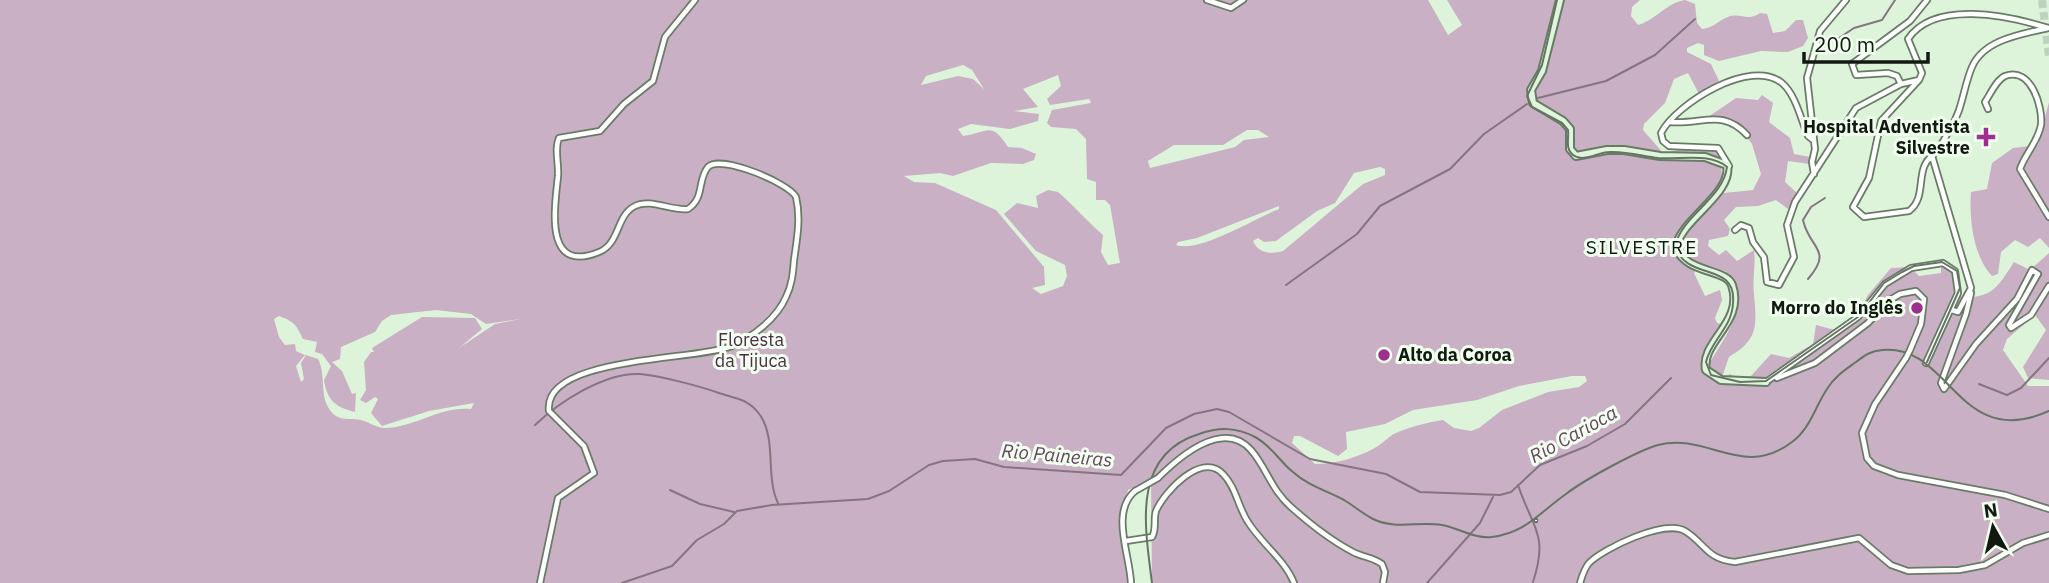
<svg xmlns="http://www.w3.org/2000/svg" width="2049" height="583" viewBox="0 0 2049 583" font-family="'IBM Plex Sans',sans-serif">
  <style>
    .forest { fill: #cab0c4; fill-rule: evenodd }
    .lines { fill: none; stroke-linecap: round; stroke-linejoin: round }
    .stream { stroke: #857581; stroke-width: 2 }
    .highway-tunnel { stroke: #bed3bd; stroke-width: 8; stroke-dasharray: 8 4; stroke-linecap: butt }
    .street-casing { stroke: #687c65; stroke-width: 8 }
    .secondary-casing { stroke: #687c65; stroke-width: 10 }
    .street { stroke: #fff; stroke-width: 4.5 }
    .secondary { stroke: #dff6dd; stroke-width: 6 }
    .tram { stroke: #667465; stroke-width: 2 }
    .rail-casing { stroke: #667465; stroke-width: 4.5 }
    .rail { stroke: #f1ffef; stroke-width: 2; stroke-dasharray: 5; stroke-linecap: butt }
    .street-bridge-casing { stroke: #687c65; stroke-width: 8; stroke-linecap: butt }
    .street-bridge { stroke: #fff; stroke-width: 4.5 }
    .poi-dot { fill: #9d308f; stroke: #f1ffef; stroke-width: 2.5 }
    .labels { text-anchor: middle; stroke-width: 6; stroke-linejoin: round; paint-order: stroke }
    .poi-label { font-size: 18px; font-weight: bold; fill: #111911; stroke: #f1ffef; text-anchor: end }
    .park-label { font-size: 18px; fill: #4f2a49; stroke: #f1ffef }
    .neighbourhood-label { font-size: 19px; letter-spacing: 2px; fill: #111911; stroke: #f1ffef }
    .water-label { font-size: 19px; font-style: italic; fill: #6a4363; stroke: #f1ffef }
  </style>
  <rect width="100%" height="100%" fill="#ddf4db"/>
  <!-- forest -->
  <path class="forest" d="M0,0H1428L1448,35L1462,25L1447,0H1640L1632,7L1631,16L1638,25C1656,20 1666,3 1685,0L1695,4L1697,23L1702,29C1714,28 1717,21 1728,17C1740,12 1748,22 1760,13L1767,14L1773,33L1785,31L1796,20H1803L1808,38L1803,46L1788,52L1761,51L1719,61L1704,55V45L1698,43L1687,48V52L1711,64L1719,81L1699,94L1688,73L1674,79L1665,103L1644,124L1643,130L1664,154L1696,144H1714L1719,150L1724,193L1753,190L1761,174L1752,144L1742,130L1708,117L1736,98L1758,100L1762,95L1773,103L1769,122L1790,138L1794,154L1811,157L1810,164L1788,161L1785,182L1798,194L1788,209L1776,200L1758,206L1736,207L1724,220L1730,229L1728,236L1709,240L1708,246L1719,255L1726,250L1737,261L1754,250C1756,265 1752,280 1754,295C1757,326 1758,340 1729,357L1722,377L1716,376L1709,364C1725,336 1754,302 1725,271L1697,267L1694,273L1705,296L1720,290L1722,300L1715,318L1717,323L1726,325L1704,366C1708,378 1714,383 1726,385L1729,374L1740,378L1751,376L1771,354L1789,358L1813,344L1816,325L1839,331L1855,319L1868,295L1891,268L1910,267L1919,276L1941,273V266L1955,270L1962,299C1995,295 1997,288 2014,262L2030,270L2049,253V380L2028,378L2023,367L2046,330L2035,315L2007,339L2003,350L2028,386H2049V583H1152L1151,480L1128,490L1124,511L1133,583H0ZM963,65L972,70L984,89L973,79L958,76L921,85L926,76ZM1058,75L1061,86L1047,99L1050,105L1089,99L1091,103L1052,110L1047,123L1051,127L1076,129L1086,139L1087,179L1096,182V200H1105L1110,205L1120,263L1108,265L1101,252L1103,235C1088,222 1074,206 1058,192L1048,190L1036,196L1038,208L1017,203L1004,214L1036,251L1065,265L1067,276L1063,286L1041,294L1032,288L1045,285L1044,267L996,210L935,183L914,182L904,176L940,173L953,176L991,163L1023,164L1034,160L1036,154L1022,148L1008,147C991,120 987,133 963,136L958,129L971,124L1010,129L1038,121L1039,114L1014,111L1038,107L1023,89ZM1247,130H1258L1269,137L1244,140L1235,147L1150,168L1148,161L1174,145H1223ZM1380,167L1385,169V175L1363,184L1283,251C1270,254 1259,254 1253,241L1258,238L1264,242L1276,241L1317,211L1335,203L1354,173ZM1279,206V209C1255,218 1200,253 1176,245L1178,242L1197,238ZM436,310L471,314L486,324L520,319L495,324L459,348L482,329L475,318L422,317L372,348L374,352H371L364,362L366,390L360,400L366,403L375,397L378,399L371,413L382,426L429,411L474,403L471,409C441,406 417,426 387,428C377,429 370,422 361,420C347,417 337,423 328,407C320,393 326,374 318,359L306,355L301,363L304,379L301,382L296,366L305,355L296,351L295,344L285,345L279,337L274,319L279,316C294,321 297,326 303,339L317,342L315,352L322,354L331,366L324,380C327,400 335,407 355,412L356,393L352,394L342,371L332,362L340,359L341,347L375,332L382,321L391,315ZM1572,376H1585L1587,381L1579,387L1548,392L1502,410L1479,428L1471,431L1454,428L1443,420C1429,422 1409,427 1396,433C1389,436 1384,442 1378,446C1360,457 1336,464 1315,464L1292,443L1294,436H1300L1338,456L1347,449L1346,432L1385,424L1413,410L1477,400L1519,386Z
    M2049,102V248L2040,238L2028,247L2015,240L2001,252L1998,274L1992,276C1973,256 1969,218 1971,192L1987,189L1992,163L2013,148L2038,145Z"/>
  <g class="lines">
    <!-- stream -->
    <path class="stream" d="M1836,40L1854,28L1882,20L1895,0
      M1534,99L1606,81L1655,55L1695,19
      M1808,279C1834,249 1809,249 1803,220L1811,207L1825,198
      M1286,285L1357,234L1380,206L1450,169L1484,134L1527,104
      M1979,384L2007,395L2021,388L2049,358
      M535,425C559,402 605,372 640,374C661,376 699,386 719,393C736,399 748,398 760,415C777,440 765,476 778,503
      M1518,485C1532,528 1549,533 1533,582
      M670,490L700,504L734,512
      M622,583L672,566L697,540L724,524L737,511L772,505L868,499L889,491L929,465L943,461L975,459L1004,467L1121,475L1166,428L1194,414L1217,409L1229,412L1310,459L1386,474L1420,492L1500,495L1511,492L1540,465L1587,446L1625,424L1671,378
      M1427,583L1480,523L1493,497"/>
    <!-- highway-tunnel -->
    <path class="highway-tunnel" d="M2042,0L2049,56"/>
    <defs>
      <path id="street" d="M1207,0L1231,8L1243,0
        M1927,0L1910,21L1852,64L1856,75L1888,73L1897,76L1901,84L1919,80L1881,121L1869,178L1853,207L1864,217L1909,211C1928,197 1914,170 1932,156L1971,288L1958,312L1952,310
        M1919,80L1922,73L1908,39C1934,0 2007,15 2048,28
        M1988,109L1985,102C1990,95 1996,80 2005,76C2031,66 2043,107 2041,125C2038,142 2025,154 2020,169L2049,217
        M1670,122C1702,125 1722,108 1747,135
        M1932,156C1941,148 1944,139 1950,129C1963,109 1963,88 1972,67C1984,39 2023,34 2048,28
        M1729,166L1718,148L1669,146L1663,141L1661,133C1676,104 1751,57 1782,83C1796,95 1801,120 1808,136L1813,140
        M1814,174L1812,162L1815,149L1807,78L1820,31L1846,0
        M1735,230L1741,225L1749,228L1753,242L1764,257L1767,282L1779,285L1794,257L1787,225L1795,202L1856,108L1901,84
        M1971,293L1966,314L1941,383L1944,389L1976,344L2017,299L2032,270L2038,274L2009,325L2011,328L2031,315L2049,286
        M1906,358L1875,404L1862,433L1867,458L1874,466L1898,475L2005,495L2049,509
        M1777,378L1815,363L1868,323L1890,300L1900,294L1916,291L1924,299L1921,324L1910,350
        M1766,382L1858,317L1885,284L1911,268L1943,263L1955,271L1958,293L1926,363
        M1158,478C1178,458 1223,418 1251,450C1266,467 1272,491 1291,507C1309,523 1332,541 1353,552C1362,557 1373,557 1382,564L1385,572L1383,583
        M1126,541L1152,537C1157,529 1153,520 1156,511C1164,492 1202,451 1223,474C1236,487 1238,507 1248,522C1261,543 1285,560 1294,583
        M540,583L558,498L594,473L584,446L549,411C542,356 696,361 732,346C753,337 777,318 786,297C792,285 793,273 794,260C797,239 801,218 796,197C789,183 720,154 708,167C697,180 705,198 688,209C671,211 650,198 635,206C616,215 620,244 599,252C543,275 555,206 558,176C559,163 554,149 559,138L600,131L624,104L653,81L665,37L695,0
        M1131,583C1130,555 1110,512 1135,491
        M1580,583C1582,576 1584,569 1589,563C1604,548 1665,519 1685,531C1706,544 1706,559 1735,562L1859,538L1891,565L1908,571L1959,570L1985,565L2023,543L2049,535"/>
      <path id="secondary" d="M1560,0L1542,71L1531,90L1533,103L1563,121L1570,129V149L1576,156L1607,150H1624L1660,156L1705,157L1727,165C1733,193 1683,218 1676,246C1684,274 1726,268 1732,285C1745,323 1700,341 1706,370L1721,380L1766,382"/>
    </defs>
    <!-- street casing -->
    <use href="#street" class="street-casing"/>
    <!-- secondary casing -->
    <use href="#secondary" class="secondary-casing"/>
    <!-- street -->
    <use href="#street" class="street"/>
    <!-- secondary -->
    <use href="#secondary" class="secondary"/>
    <!-- tram -->
    <path class="tram" d="M1557,0L1542,65L1527,96L1532,107L1562,123L1568,130C1569,139 1565,149 1573,155C1583,163 1598,152 1609,152C1626,151 1642,156 1658,158C1679,160 1710,152 1727,167C1723,199 1682,215 1675,246C1686,282 1737,261 1733,303C1732,328 1711,340 1706,362L1711,375L1740,382L1766,381L1858,317L1884,283L1902,272L1914,266L1942,262L1957,271L1960,288L1927,362
      M1152,583C1145,527 1131,455 1199,434C1219,427 1236,427 1255,437C1272,446 1279,461 1293,472C1307,485 1327,491 1344,500C1354,506 1363,514 1373,519C1396,530 1418,521 1442,525C1459,528 1474,539 1492,537C1526,533 1540,512 1566,494C1584,480 1637,451 1658,445C1708,432 1742,480 1792,442C1810,429 1815,407 1827,389C1834,377 1845,370 1856,362C1865,355 1871,351 1882,350C1950,343 1958,452 2049,411"/>
    <defs>
      <path id="rail" d="M1536,521V520"/>
    </defs>
    <!-- rail casing -->
    <use href="#rail" class="rail-casing"/>
    <!-- rail -->
    <use href="#rail" class="rail"/>
    <defs>
      <path id="street-bridge" d="M1906,358L1910,350
        M1135,491L1158,478"/>
    </defs>
    <!-- street-bridge casing -->
    <use href="#street-bridge" class="street-bridge-casing"/>
    <!-- street-bridge -->
    <use href="#street-bridge" class="street-bridge"/>
  </g>
  <!-- markers -->
  <g class="poi-dot">
    <path d="M1982.5 126.5h7v7h7v7h-7v7h-7v-7h-7v-7h7z"/>
    <circle cx="1917" cy="308" r="7"/>
    <circle cx="1384" cy="355" r="7"/>
  </g>
  <g class="labels">
    <!-- poi labels -->
    <g class="poi-label">
      <text x="1970" y="133">Hospital Adventista<tspan x="1970" dy="21">Silvestre</tspan></text>
      <text x="1903" y="314">Morro do Inglês</text>
      <text x="1398" y="361" text-anchor="start">Alto da Coroa</text>
    </g>
    <!-- park labels -->
    <g class="park-label">
      <text x="751" y="346">Floresta<tspan x="751" dy="21">da Tijuca</tspan></text>
    </g>
    <!-- neighbourhood labels -->
    <g class="neighbourhood-label">
      <text x="1642" y="254">SILVESTRE</text>
    </g>
    <!-- water labels -->
    <g class="water-label">
      <text transform="translate(1573 434) rotate(-29)" y="7">Rio Carioca</text>
      <text transform="translate(1057 455) rotate(5)" y="7">Rio Paineiras</text>
    </g>
  </g>
  <!-- north arrow -->
  <g transform="translate(1993 527) rotate(352)" stroke="#f1ffef" stroke-width="5" paint-order="stroke">
  <path d="M0-5L12 26L0 18L-12 26Z" fill="#111911"/>
  <text y="-10" font-size="19" font-weight="bold" text-anchor="middle" fill="#111911">N</text>
  </g>
  <!-- scale -->
  <path d="M1804 52v10h124v-10" fill="none" stroke="#111911" stroke-width="3.5"/>
  <text x="1814" y="52" font-size="21" fill="#111911" stroke="#f1ffef" stroke-width="5" paint-order="stroke">200 m</text>
</svg>
